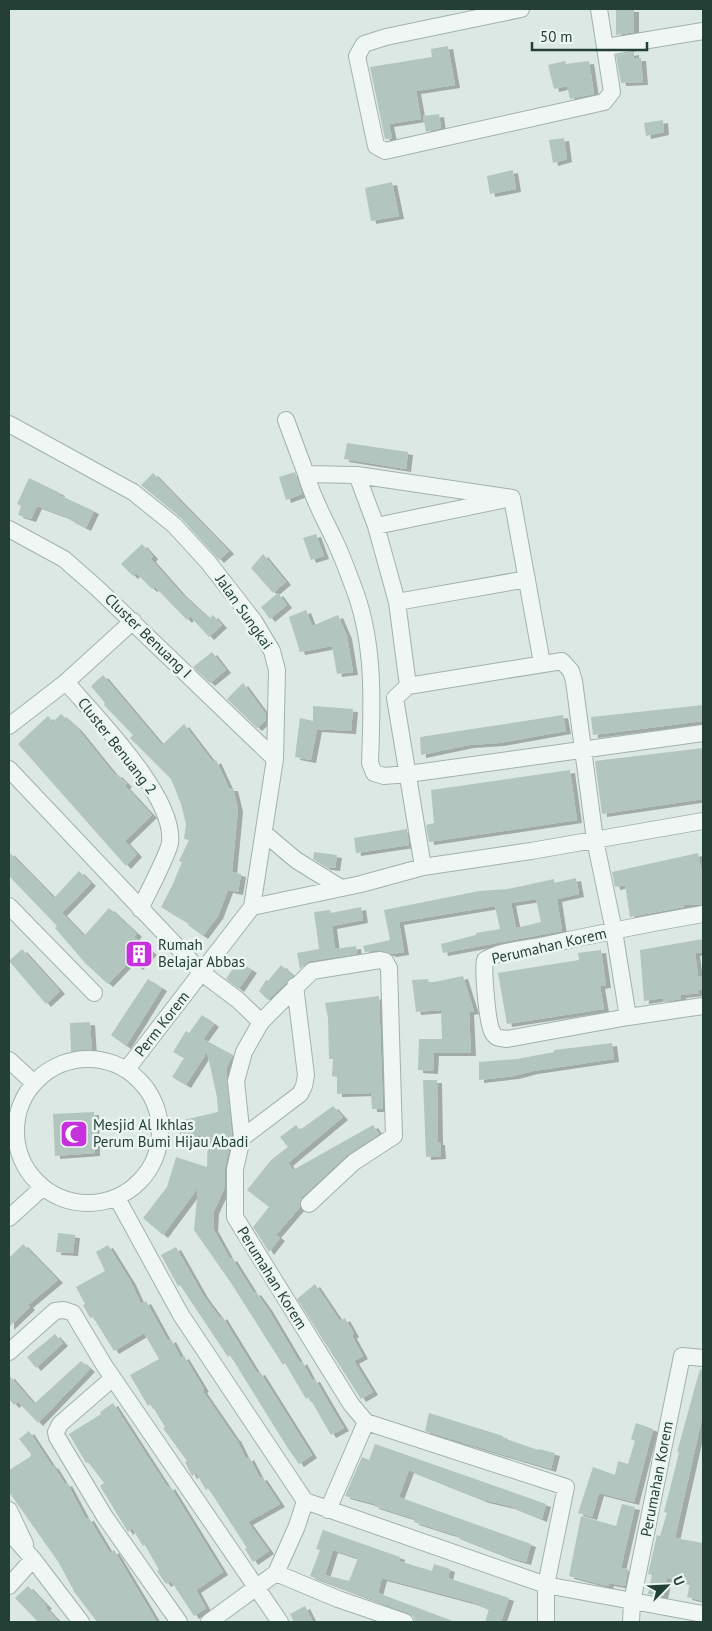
<svg xmlns="http://www.w3.org/2000/svg" width="712" height="1631" viewBox="0 0 712 1631" font-family="'PT Sans',sans-serif">
  <style>
    .building { fill: #b2c5be; fill-rule: evenodd; filter: url(#shadow) }
    .lines { fill: none; stroke-linecap: round; stroke-linejoin: round }
    .minor-casing { stroke: #a1b2ac; stroke-width: 18 }
    .minor { stroke: #eff6f3; stroke-width: 16 }
    .labels { text-anchor: middle; stroke-width: 5; stroke-linejoin: round; paint-order: stroke }
    .street-label { font-size: 15px; fill: #243f36; stroke: #ebf5f1 }
    .poi-label { font-size: 15px; fill: #243f36; stroke: #ebf5f1; text-anchor: start }
  </style>
  <defs>
    <filter id="shadow"><feDropShadow dx="5" dy="3" stdDeviation="0" flood-color="#0004"/></filter>
  </defs>
  <rect width="100%" height="100%" fill="#dce8e3"/>
  <!-- building -->
  <path class="building" d="M616,9H634V32L616,35Z
    M448,46L455,85L416,91L421,119L389,124L392,138L385,139L370,67L432,57L431,49Z
    M634,52V58H641L643,82L621,83L616,55Z
    M565,61L566,64L589,61L594,94L570,99L567,86L554,89L548,65Z
    M439,114L441,128L426,132L423,116Z
    M663,120L664,132L646,136L644,123Z
    M564,138L567,159L553,163L549,140Z
    M513,170L516,189L490,194L487,176Z
    M392,182L399,216L371,221L365,188Z
    M347,443L408,452L406,469L344,459Z
    M295,472L302,494L286,500L279,477Z
    M153,473L229,551L219,560L181,518L141,485Z
    M29,478L60,493L59,495L94,511L86,528L70,520V518L37,506L31,519L18,515L21,506L17,504Z
    M316,534L324,556L311,560L303,538Z
    M142,544L153,556L151,559L181,593L209,619L213,615L222,625L209,637L190,616L187,620L155,587L152,589L136,573L133,576L121,564Z
    M263,554L286,582L273,593L251,568Z
    M278,593L287,605L270,619L261,607Z
    M306,610L312,626L338,615L347,636L353,672L337,674L332,646L300,652L289,617Z
    M212,652L226,670L210,683L193,667Z
    M103,675L162,745L184,724L213,762L216,760L229,788H233L238,809L232,872L241,874L238,892L228,890L218,916L203,936L188,925L189,924L161,907L172,886L182,862L179,861L189,840L184,839L186,824L181,804L171,779L130,738L133,735L104,705L105,703L91,686Z
    M243,683L266,714V720L257,728L227,699Z
    M703,705V721L593,735L591,717Z
    M313,706L353,709L351,731L317,729L311,760L295,757L300,718L313,721Z
    M61,714L77,728L115,775L117,774L127,784L125,786L152,815L125,841L137,854L126,866L18,744L48,716L53,722Z
    M563,715L566,731L499,743L469,745L421,755L420,737Z
    M703,748V799L602,814L595,761Z
    M570,770L577,820L429,842L426,825L434,823L431,790Z
    M407,829L409,845L356,853L354,838Z
    M9,852L54,898L79,871L91,883L62,913L84,936L109,908L137,934L134,937L152,952L138,967L131,960L108,984L86,964L55,928L57,926L9,876Z
    M314,852L337,855L335,868L326,867L313,859Z
    M698,853L703,879V904L684,905V907L630,917L625,885L615,887L612,872Z
    M576,878L579,894L557,899L562,931L443,953L441,944L476,935V933L500,929L495,906L399,922L404,952L392,954L379,950L365,952L363,946L390,940L384,910L479,891L508,889L554,879V883ZM536,899L541,922L516,928L511,903Z
    M361,907L363,920L332,926L335,949L356,946L357,954L310,961L300,969L297,953L319,949L314,912L330,910L331,913Z
    M703,939V952L695,953L698,976H703V990H699V993L681,995V999L664,1002L663,998L644,1001L640,950Z
    M22,949L60,991L46,1004L9,961Z
    M601,950L606,985L600,986L604,1009L507,1024L498,973L579,960L578,953Z
    M238,961L252,970L239,989L226,979Z
    M281,965L293,976L268,1000L259,991L266,980L268,981Z
    M463,976L474,1011L469,1012L471,1053H434L433,1071L418,1070L419,1039H442L441,1010L416,1012L412,980L428,979L429,983Z
    M148,979L162,988L126,1046L111,1035Z
    M379,996L383,1109H372L371,1093L337,1094V1077L332,1076L333,1059H329L328,1018L325,1003Z
    M202,1015L214,1024L203,1039L233,1055L226,1069L232,1137L225,1167V1187L214,1211L213,1228L230,1259L232,1258L254,1293L256,1292L268,1309L300,1363L302,1361L312,1380L315,1379L336,1415L344,1428L331,1435L309,1397L306,1399L285,1363L283,1365L231,1283L194,1230L198,1188L163,1235L143,1218L167,1187L176,1157L207,1167L208,1136L180,1135L179,1121L218,1112L217,1097L207,1052L186,1085L172,1077L184,1058L173,1052L186,1031L189,1033Z
    M90,1022L92,1053L71,1054L70,1023Z
    M612,1043L614,1059L533,1071L514,1076L479,1080V1062L517,1059L554,1052V1050Z
    M423,1080H437L438,1142H440L441,1156L426,1157Z
    M333,1106L343,1117L288,1163L293,1170L373,1125L379,1134L347,1155L302,1197L300,1207L276,1235L280,1238L269,1252L253,1227L269,1207L247,1190L271,1160L288,1147L280,1137L296,1125L300,1130Z
    M94,1112L95,1153L55,1156L53,1114Z
    M58,1233L75,1235L73,1253L56,1252Z
    M23,1244L58,1280L28,1305L30,1307L9,1327V1258Z
    M108,1245L131,1282L141,1304L146,1301L168,1341L171,1339L181,1358L184,1356L204,1389L202,1390L235,1438H236L246,1459L249,1457L260,1478L262,1477L280,1504L248,1522L269,1551L253,1562L245,1549L247,1548L208,1488L206,1490L196,1473L192,1476L185,1462L187,1461L163,1428L165,1427L151,1404L148,1406L130,1375L159,1359L144,1333L114,1351L93,1317L90,1318L83,1305L85,1304L76,1287L105,1271L96,1252Z
    M176,1247L203,1295L220,1318L222,1316L257,1373L260,1372L312,1455L299,1464L287,1447L230,1355L228,1357L180,1285L178,1286L161,1255Z
    M315,1284L340,1321L345,1318L354,1334L352,1336L363,1356L354,1361L373,1392L361,1399L297,1299Z
    M55,1334L63,1343L36,1368L27,1357Z
    M81,1361L90,1369L38,1423L18,1402L14,1405L9,1399V1375L34,1404Z
    M700,1369L703,1370V1414L675,1538L703,1543V1601L687,1597L690,1583L667,1578L663,1596L648,1594L652,1575L648,1574L657,1535L660,1536L667,1513L664,1512L676,1465L679,1452H677Z
    M113,1403L168,1488L170,1486L223,1572L196,1590L206,1608L194,1616L171,1581L166,1584L157,1571L159,1570L145,1545L143,1546L132,1528L128,1532L100,1486L104,1483L88,1462L86,1463L69,1434L101,1414L100,1412Z
    M429,1413L503,1436V1438L538,1450V1449L555,1453L551,1469L425,1431Z
    M636,1423L653,1429L634,1502L599,1493L592,1517L578,1513L593,1467L615,1475L618,1461L628,1464L635,1441L631,1439Z
    M29,1431L52,1466L53,1465L65,1484L67,1483L86,1519L89,1518L110,1553L114,1550L157,1622H97L75,1593L59,1563L9,1492V1470L30,1457L31,1454L19,1439Z
    M375,1444L546,1504L542,1519L510,1506L484,1500L409,1470L399,1497L531,1544L526,1562L508,1557L455,1536V1535L414,1522L415,1519L374,1506L375,1504L345,1496L362,1457L369,1460Z
    M622,1504L635,1507L621,1568L628,1569L625,1586L609,1583L608,1586L569,1576L581,1516L616,1526Z
    M323,1530L400,1557L399,1561L432,1571L434,1564L450,1569L448,1578L509,1598L501,1622H485L489,1609L472,1602L382,1578L378,1593L453,1621L415,1622L413,1616L408,1613L310,1576L320,1550L316,1549ZM333,1550L358,1558L349,1581L325,1575Z
    M28,1586L47,1606L45,1607L59,1622H38L15,1598Z
    M305,1606L313,1622H294L290,1614Z"/>
  <g class="lines">
    <defs>
      <path id="minor" d="M521,9L386,37L364,44L357,56L376,146L385,151L604,102L612,92L599,9
        M606,47L703,31
        M286,420L306,474
        M9,424L133,492L174,525L208,562L254,621L272,651L277,670L275,759L252,907L127,1069
        M357,475L376,526L502,500
        M376,526L397,602L408,686
        M9,529L64,559L97,588L275,759
        M397,602L527,579
        M542,663L512,498L357,475L306,474C312,497 323,516 333,537C342,555 349,575 356,594C375,648 372,707 370,763L374,773L384,776L408,774L703,733
        M66,682L133,621
        M9,726L66,682C95,716 176,797 170,843C167,857 147,894 140,909
        M9,769L202,973L238,1000L261,1022L244,1052L236,1081L242,1138L235,1169V1217L351,1404L366,1422L566,1487L546,1585V1622
        M264,833L296,860L341,888
        M423,867L395,698L408,686L562,661L571,671L574,681L595,840L614,931L628,1017L507,1039C501,1038 496,1039 493,1033C487,1025 483,970 485,960C502,950 526,949 545,945C597,934 650,923 703,914
        M9,906L94,993
        M252,907L361,884L423,867L531,851L703,821
        M628,1017L703,1006
        M261,1022L312,971L380,960L385,961L389,968L394,1136L354,1162L309,1204
        M16 1131a72 72 0 1 1 144 0a72 72 0 1 1-144 0Z
        M9,1060L33,1082
        M242,1138L300,1094L304,1086L306,1075L295,986
        M117,1198L181,1315L305,1501L546,1585L703,1614
        M9,1218L42,1188
        M9,1352L55,1311L64,1310L73,1313L104,1365L280,1622
        M113,1378L60,1424L56,1432L57,1437L105,1517L179,1622
        M9,1510L25,1544
        M328,1510L366,1422
        M9,1532L33,1559L81,1622
        M276,1573L338,1599L405,1622
        M9,1586L33,1559
        M209,1622L276,1573L297,1526L305,1501
        M631,1622L632,1602L682,1356L703,1358"/>
    </defs>
    <!-- minor casing -->
    <use href="#minor" class="minor-casing"/>
    <!-- minor -->
    <use href="#minor" class="minor"/>
  </g>
  <!-- icons -->
  <defs>
    <symbol id="building-square" viewBox="-11 -11 22 22"><rect x="-9" y="-9" width="18" height="18" rx="4" fill="#c631dd" stroke="#ebf5f1"/><path d="M-4-6H4V6H1V3H-1V6H-4ZM-2.5-4.3h1.7v1.8h-1.7ZM.8-4.3h1.7v1.8H.8ZM-2.5-1h1.7V.8h-1.7ZM.8-1h1.7V.8H.8Z" fill="#fff"/></symbol>
    <symbol id="mosque-square" viewBox="-11 -11 22 22"><rect x="-9" y="-9" width="18" height="18" rx="4" fill="#c631dd" stroke="#ebf5f1"/><path d="M3.5-4.9A6 6 0 1 0 3.5 4.9A5 5 0 1 1 3.5-4.9Z" fill="#fff"/></symbol>
  </defs>
  <g fill-rule="evenodd">
    <use href="#building-square" x="123" y="938" width="32" height="32"/>
    <use href="#mosque-square" x="58" y="1118" width="32" height="32"/>
  </g>
  <g class="labels">
    <!-- street labels -->
    <g class="street-label">
      <text transform="translate(244 612) rotate(55)" y="5">Jalan Sungkai</text>
      <text transform="translate(148 636) rotate(44)" y="5">Cluster Benuang I</text>
      <text transform="translate(117 746) rotate(52)" y="5">Cluster Benuang 2</text>
      <text transform="translate(549 946) rotate(-13)" y="5">Perumahan Korem</text>
      <text transform="translate(162 1024) rotate(-52)" y="5">Perm Korem</text>
      <text transform="translate(272 1278) rotate(58)" y="5">Perumahan Korem</text>
      <text transform="translate(657 1479) rotate(-79)" y="5">Perumahan Korem</text>
    </g>
    <!-- poi labels -->
    <g class="poi-label">
      <text x="158" y="950">Rumah<tspan x="158" dy="17">Belajar Abbas</tspan></text>
      <text x="93" y="1130">Mesjid Al Ikhlas<tspan x="93" dy="17">Perum Bumi Hijau Abadi</tspan></text>
    </g>
  </g>
  <!-- border -->
  <rect width="712" height="1631" fill="none" stroke="#243f36" stroke-width="20"/>
  <!-- north arrow -->
  <g transform="translate(667 1586) rotate(66)" stroke="#ebf5f1" stroke-width="4" paint-order="stroke">
  <path d="M0-4L9 19L0 12L-9 19Z" fill="#243f36"/>
  <text y="-8" font-size="14" font-weight="bold" text-anchor="middle" fill="#243f36">U</text>
  </g>
  <!-- scale -->
  <path d="M532 42v8h115v-8" fill="none" stroke="#243f36" stroke-width="2.5"/>
  <text x="540" y="42" font-size="15" fill="#243f36" stroke="#ebf5f1" stroke-width="4" paint-order="stroke">50 m</text>
</svg>
